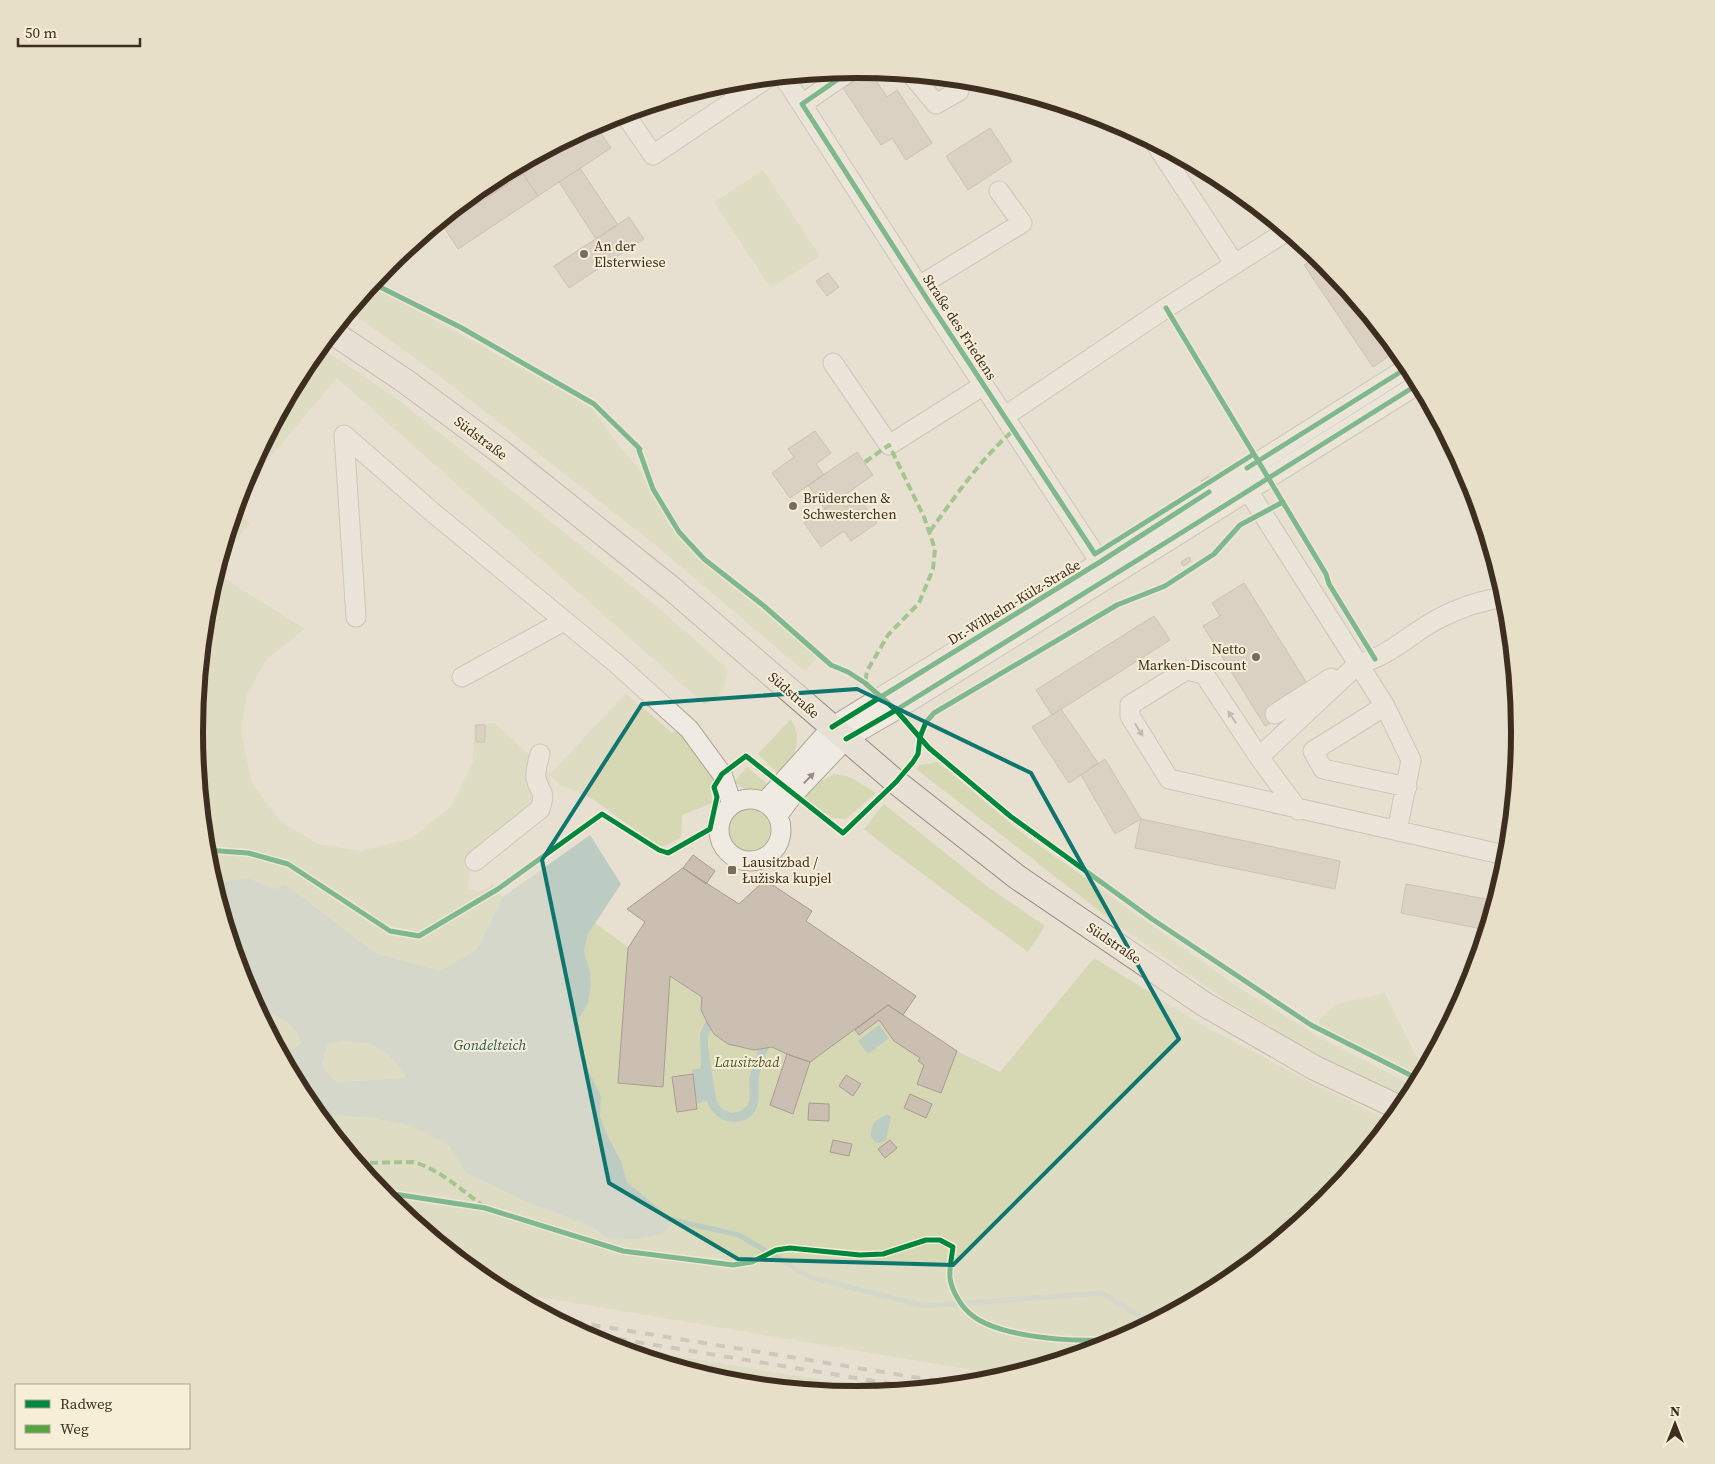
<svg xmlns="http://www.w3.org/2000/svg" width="1715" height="1464" viewBox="0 0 1715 1464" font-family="'Source Serif 4',serif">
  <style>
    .green { fill: #d6d7b3; fill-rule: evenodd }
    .water { fill: #bcccc2; fill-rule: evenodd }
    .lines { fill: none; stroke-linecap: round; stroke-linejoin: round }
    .stream { stroke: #bcccc2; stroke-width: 5 }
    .building { fill: #cbbfb2; stroke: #a89c90 }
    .minor-casing { stroke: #ada599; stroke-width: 21 }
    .major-casing { stroke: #928b80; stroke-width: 26 }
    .minor { stroke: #efebe3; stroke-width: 19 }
    .major { stroke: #e6e1d4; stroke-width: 24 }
    .rail { stroke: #afaaa2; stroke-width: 4; stroke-dasharray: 9 9; stroke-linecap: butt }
    .quiet { stroke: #54a441; stroke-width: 4; stroke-dasharray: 8 4; stroke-linecap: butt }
    .cycleway-casing { stroke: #f7eed8; stroke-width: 8 }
    .cycleway { stroke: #00873e; stroke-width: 5 }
    .oneway { fill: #968c82 }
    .marked { fill: none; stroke: #0f766e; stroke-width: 4; stroke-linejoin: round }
    .poi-dot { fill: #786c5e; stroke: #f7eed8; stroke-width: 2 }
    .labels { text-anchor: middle; stroke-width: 4; stroke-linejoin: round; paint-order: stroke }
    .poi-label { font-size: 14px; fill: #3d2e20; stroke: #f7eed8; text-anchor: start }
    .street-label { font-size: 14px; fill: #3d2e20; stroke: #f7eed8 }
    .park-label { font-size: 14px; font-style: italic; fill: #4d5a26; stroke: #f7eed8 }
    .water-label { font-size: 15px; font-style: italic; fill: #2f5d5a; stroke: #f7eed8 }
    .rim { fill: none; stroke: #3d2e20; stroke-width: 6 }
  </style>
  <rect width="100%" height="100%" fill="#e7e0d1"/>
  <!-- green -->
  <path class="green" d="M897,73L985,81L977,87L953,84L931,98L909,80Z
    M1055,102L1084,111C1072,117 1064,110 1055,102Z
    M763,170L820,256L771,288L714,202Z
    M370,286L471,340L592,408L617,443L639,469L676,535L817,658L805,672L654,544L442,378L349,311Z
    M320,347L396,398L654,604L728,669L726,681L717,699L704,704L337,378L241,492L245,478L306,363Z
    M235,512L250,523L220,561Z
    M216,573L305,629L267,659L247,694L241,732L252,783L280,821L318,844L361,851L412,838L451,806L473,762L474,724L495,723L550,774L626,693L672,733L693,719L696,729L722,774L711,787L712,803L682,815L681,837L661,848L591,798L560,785L550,775L551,791L472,857L468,889L482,891L493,884L503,897L477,949L440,971L375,953L285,885L275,889L247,879L222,882L214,885L207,861L194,732L207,602ZM476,725H485V742H476Z
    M791,719C805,745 793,754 779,775L758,754Z
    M938,762L1022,833L1238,987L1319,1037L1416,1087L1409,1100L1311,1051L1226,1000L1123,929L916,769L920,765Z
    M747,767L770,786C754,794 748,792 734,782Z
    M834,774L850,777L876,793L846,819L832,818L804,798L820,782Z
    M884,804L988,887L1045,926L1028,952L885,846L864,829Z
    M728 830a21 21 0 1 1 42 0a21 21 0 1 1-42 0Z
    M683,868L739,904L765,880L812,911L806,921L916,996L903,1015L957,1051L1000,1072L1094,958L1203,1025L1308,1081L1392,1122L1326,1201L1226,1284L1111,1345L1007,1376L503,1291L489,1283L388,1201L317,1114L374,1118L409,1125L449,1145L466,1173L527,1202L588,1225L600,1234L673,1220L627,1182L621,1161L607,1135L600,1116L601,1096L585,1063L580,1045L576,1024L588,1003L591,986L590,971L584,951L588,934L595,923L629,948L645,922L627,909Z
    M1385,993L1424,1072L1422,1077L1320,1026L1319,1019L1336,1004Z
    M258,1010C274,1013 298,1025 301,1043L289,1050L277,1047Z
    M342,1041C350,1042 358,1042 366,1043C383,1047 397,1063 406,1077L378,1081L360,1080L338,1082L328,1074L322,1064L327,1045Z
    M602,1344L896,1392L857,1395L728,1382Z"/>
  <!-- water -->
  <path class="water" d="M590,835L621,884L588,934L584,951L590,971L591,986L588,1003L576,1024L580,1045L585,1063L601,1096L600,1116L607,1135L621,1161L627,1182L673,1220L666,1231L659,1235L637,1239L608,1238L588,1225L527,1202L466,1173L449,1145L409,1125L373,1118L317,1114L306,1100L277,1047C288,1049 293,1050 301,1043C298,1025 274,1013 258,1010L245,986L214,885L222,882L247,878L275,889L285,884L375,953L440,971L477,949L503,897ZM342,1041C350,1042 358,1042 366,1043C383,1047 398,1063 406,1077C383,1081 361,1080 337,1082L328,1074L322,1064L327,1045Z
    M706,1020L711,1029L708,1037V1047L716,1099L720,1107L724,1110L731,1113L741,1111L747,1106L750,1099L749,1078L758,1050L769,1047C766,1056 762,1064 760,1073C756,1087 763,1101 753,1114C738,1130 712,1120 707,1101L697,1103L692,1070L701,1068L700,1034Z
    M879,1025L889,1038L868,1054L858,1041Z
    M888,1114L891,1117L886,1140L880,1143L874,1142L871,1136C871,1123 876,1119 888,1114Z"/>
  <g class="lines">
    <!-- stream -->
    <path class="stream" d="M673,1220L739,1235L810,1277L925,1306L1102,1293L1151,1323"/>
  </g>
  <!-- building -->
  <path class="building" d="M870,71L887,97L897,90L932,143L906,160L892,138L881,145L843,88Z
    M596,126L611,148L538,196L523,174Z
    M990,128L1012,161L968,190L946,156Z
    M580,168L618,225L596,239L559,182Z
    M1205,169L1226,181L1231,185L1220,192Z
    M501,174L508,184L487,198L480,188Z
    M523,174L538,196L458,249L443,226Z
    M629,217L644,239L569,288L554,266Z
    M1307,247L1327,263L1398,350L1373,367L1304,265L1314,258Z
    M828,273L839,287L827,296L816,281Z
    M815,431L831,453L816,464L824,475L790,498L772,473L794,457L788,449Z
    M857,452L873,475L825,509L808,485Z
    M1209,476L1212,480L1204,484L1201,481Z
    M840,498L846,507L859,498L877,523L851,541L844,531L821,547L804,523Z
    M1189,557L1191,561L1183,566L1181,562Z
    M1244,583L1310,688L1278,718L1265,726L1203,626L1220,616L1212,603Z
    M1154,616L1170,640L1052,715L1036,690Z
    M1061,709L1098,763L1069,783L1032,727Z
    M476,725H485V742H476Z
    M1105,759L1141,819L1115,834L1081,775Z
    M1141,819L1340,861L1335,889L1135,848Z
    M693,855L715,871L706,884L683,868Z
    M683,868L739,904L765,880L812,911L806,921L916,996L903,1015L888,1005L810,1062L787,1054L772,1047L754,1050L728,1044L714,1034L709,1026L701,1010L702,997L670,976L663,1087L618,1083L628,948L645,922L627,909Z
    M1406,884L1496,901L1487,930L1401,913Z
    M888,1005L957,1051L941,1093L917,1084L924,1065L918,1061L920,1058L894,1041L879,1020L859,1035L855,1030Z
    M787,1054L810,1062L793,1114L770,1105Z
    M693,1074L697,1109L677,1112L672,1077Z
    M846,1075L861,1084L853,1096L839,1086Z
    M910,1094L932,1104L926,1118L904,1108Z
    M809,1103L829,1104V1121L808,1120Z
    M833,1140L852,1144L849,1156L830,1152Z
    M890,1140L897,1148L885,1158L878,1149Z"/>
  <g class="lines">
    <defs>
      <path id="minor" d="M911,74L936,104L959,91
        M782,76L790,86L929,302L1100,562
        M802,104L853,69
        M624,113L653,155L769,77
        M1155,143L1234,263
        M919,286L1022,223L999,191
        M833,363L889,445L984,385
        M1005,416L1166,308L1287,231
        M1242,481L1385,706L1411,760L1397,831
        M356,617L344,435L431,511L617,664L689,729L722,774L732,804
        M462,677L564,621
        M1385,706L1313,751L1323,769L1407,787
        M1275,714L1331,678
        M1259,757L1204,674L1186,670L1130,705V716L1169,779L1509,856
        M719 830a31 31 0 1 1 62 0a31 31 0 1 1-62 0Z
        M765,802L832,727L1100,562L1410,366
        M1298,810L1259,757L1358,664C1388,657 1410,634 1436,620C1458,608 1482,600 1506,597
        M778,815L793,795L846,739L896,710L1173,538L1420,383
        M475,861L540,809C547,788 539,794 536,778C535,770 538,762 540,754"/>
      <path id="major" d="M332,332L405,381L501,452L671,588L896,782L1017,877L1204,1004L1315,1068L1402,1109"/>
    </defs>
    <!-- minor casing -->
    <use href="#minor" class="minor-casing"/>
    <!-- major casing -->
    <use href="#major" class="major-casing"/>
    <!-- minor -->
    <use href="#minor" class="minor"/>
    <!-- major -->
    <use href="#major" class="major"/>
    <!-- rail -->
    <path class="rail" d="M556,1319L963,1385
      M582,1333L923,1389"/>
    <!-- quiet -->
    <path class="quiet" d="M865,462L889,445L924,517L935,549L933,569L919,603L888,635L867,671L865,683
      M930,531C955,497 982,457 1014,430
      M358,1163L413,1162C439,1169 460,1189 482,1205"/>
    <defs>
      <path id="cycleway" d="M853,69L802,104L929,302L1095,554L1254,454
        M372,283L460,327L594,404L640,449L639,450L653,489L679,532L704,559L764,606L831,665L848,672L865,683L896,710L929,748L1010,816L1152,919L1311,1025L1420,1080
        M1166,308L1326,574L1329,584L1375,659
        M1247,468L1410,366
        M832,727L1100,562L1209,492
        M846,739L896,710L1173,538L1420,383
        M206,850L248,853L288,864L390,931L419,936L498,889L602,814L659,850L668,853L710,829L717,797L714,787L722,774L746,756L843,833L896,782L913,762L918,754L920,737L926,722L934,713L1117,605L1165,586L1214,554L1240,525L1283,502
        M381,1192L485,1208L623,1251L733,1265L752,1262L776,1250L790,1248L860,1255L883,1254L926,1240H940L953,1247C952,1256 949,1268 950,1278C952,1292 962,1308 973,1316C999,1336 1063,1341 1095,1340C1107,1339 1118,1335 1129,1335"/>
    </defs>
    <!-- cycleway casing -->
    <use href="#cycleway" class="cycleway-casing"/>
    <!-- cycleway -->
    <use href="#cycleway" class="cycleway"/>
  </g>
  <!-- one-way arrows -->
  <defs><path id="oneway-solid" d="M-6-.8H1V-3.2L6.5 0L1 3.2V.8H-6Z" transform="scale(1.25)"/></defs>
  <g class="oneway">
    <use href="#oneway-solid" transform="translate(1232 717) rotate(-124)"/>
    <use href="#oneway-solid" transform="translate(1139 730) rotate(58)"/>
    <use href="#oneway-solid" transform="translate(809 778) rotate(-46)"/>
  </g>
  <!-- marked area -->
  <path d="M0 0H1715V1464H0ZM857,689L1031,773L1179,1039L953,1265L738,1259L609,1183L542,860L642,704Z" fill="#e7e0d1" fill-opacity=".55" fill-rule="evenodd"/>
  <path class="marked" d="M857,689L1031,773L1179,1039L953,1265L738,1259L609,1183L542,860L642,704Z"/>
  <!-- markers -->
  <g class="poi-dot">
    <circle cx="584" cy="254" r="5"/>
    <circle cx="793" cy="506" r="5"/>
    <circle cx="1256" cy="657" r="5"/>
    <rect x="727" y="865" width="10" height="10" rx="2.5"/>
  </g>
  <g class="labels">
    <!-- poi labels -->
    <g class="poi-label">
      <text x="594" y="251">An der<tspan x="594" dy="16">Elsterwiese</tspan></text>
      <text x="803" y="503">Brüderchen &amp;<tspan x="803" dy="16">Schwesterchen</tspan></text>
      <text x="1246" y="654" text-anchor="end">Netto<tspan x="1246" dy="16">Marken-Discount</tspan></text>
      <text x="742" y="867">Lausitzbad /<tspan x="742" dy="16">Łužiska kupjel</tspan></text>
    </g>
    <!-- street labels -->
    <g class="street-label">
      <text transform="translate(960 327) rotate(57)" y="5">Straße des Friedens</text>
      <text transform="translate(481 438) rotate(37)" y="5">Südstraße</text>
      <text transform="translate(1014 602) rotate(-31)" y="5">Dr.-Wilhelm-Külz-Straße</text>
      <text transform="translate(794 695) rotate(41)" y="5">Südstraße</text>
      <text transform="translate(1114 943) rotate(34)" y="5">Südstraße</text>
    </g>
    <!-- park labels -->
    <g class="park-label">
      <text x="747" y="1067">Lausitzbad</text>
    </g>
    <!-- water labels -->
    <g class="water-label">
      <text x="490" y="1050">Gondelteich</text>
    </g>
  </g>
  <!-- crop -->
  <path d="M0 0H1715V1464H0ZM203 732a654 654 0 1 1 1308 0a654 654 0 1 1-1308 0Z" fill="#e8dfc9" fill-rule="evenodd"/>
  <path class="rim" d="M203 732a654 654 0 1 1 1308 0a654 654 0 1 1-1308 0Z"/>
  <!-- legend -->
  <rect x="15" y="1384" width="175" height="65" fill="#f7eed8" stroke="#ada18e"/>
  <rect x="25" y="1400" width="25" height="8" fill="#00873e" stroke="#ada18e"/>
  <text x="60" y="1409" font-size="15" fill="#3d2e20">Radweg</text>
  <rect x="25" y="1425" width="25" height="8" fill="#54a441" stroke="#ada18e"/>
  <text x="60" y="1434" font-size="15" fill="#3d2e20">Weg</text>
  <!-- north arrow -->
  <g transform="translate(1675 1424)" stroke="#f7eed8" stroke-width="4" paint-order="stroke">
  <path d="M0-4L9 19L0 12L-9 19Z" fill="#3d2e20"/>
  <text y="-8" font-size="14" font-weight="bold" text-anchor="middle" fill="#3d2e20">N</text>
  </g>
  <!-- scale -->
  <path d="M18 38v8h122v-8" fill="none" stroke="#3d2e20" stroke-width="2.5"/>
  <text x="25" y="38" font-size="15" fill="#3d2e20" stroke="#f7eed8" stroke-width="4" paint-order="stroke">50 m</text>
</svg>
